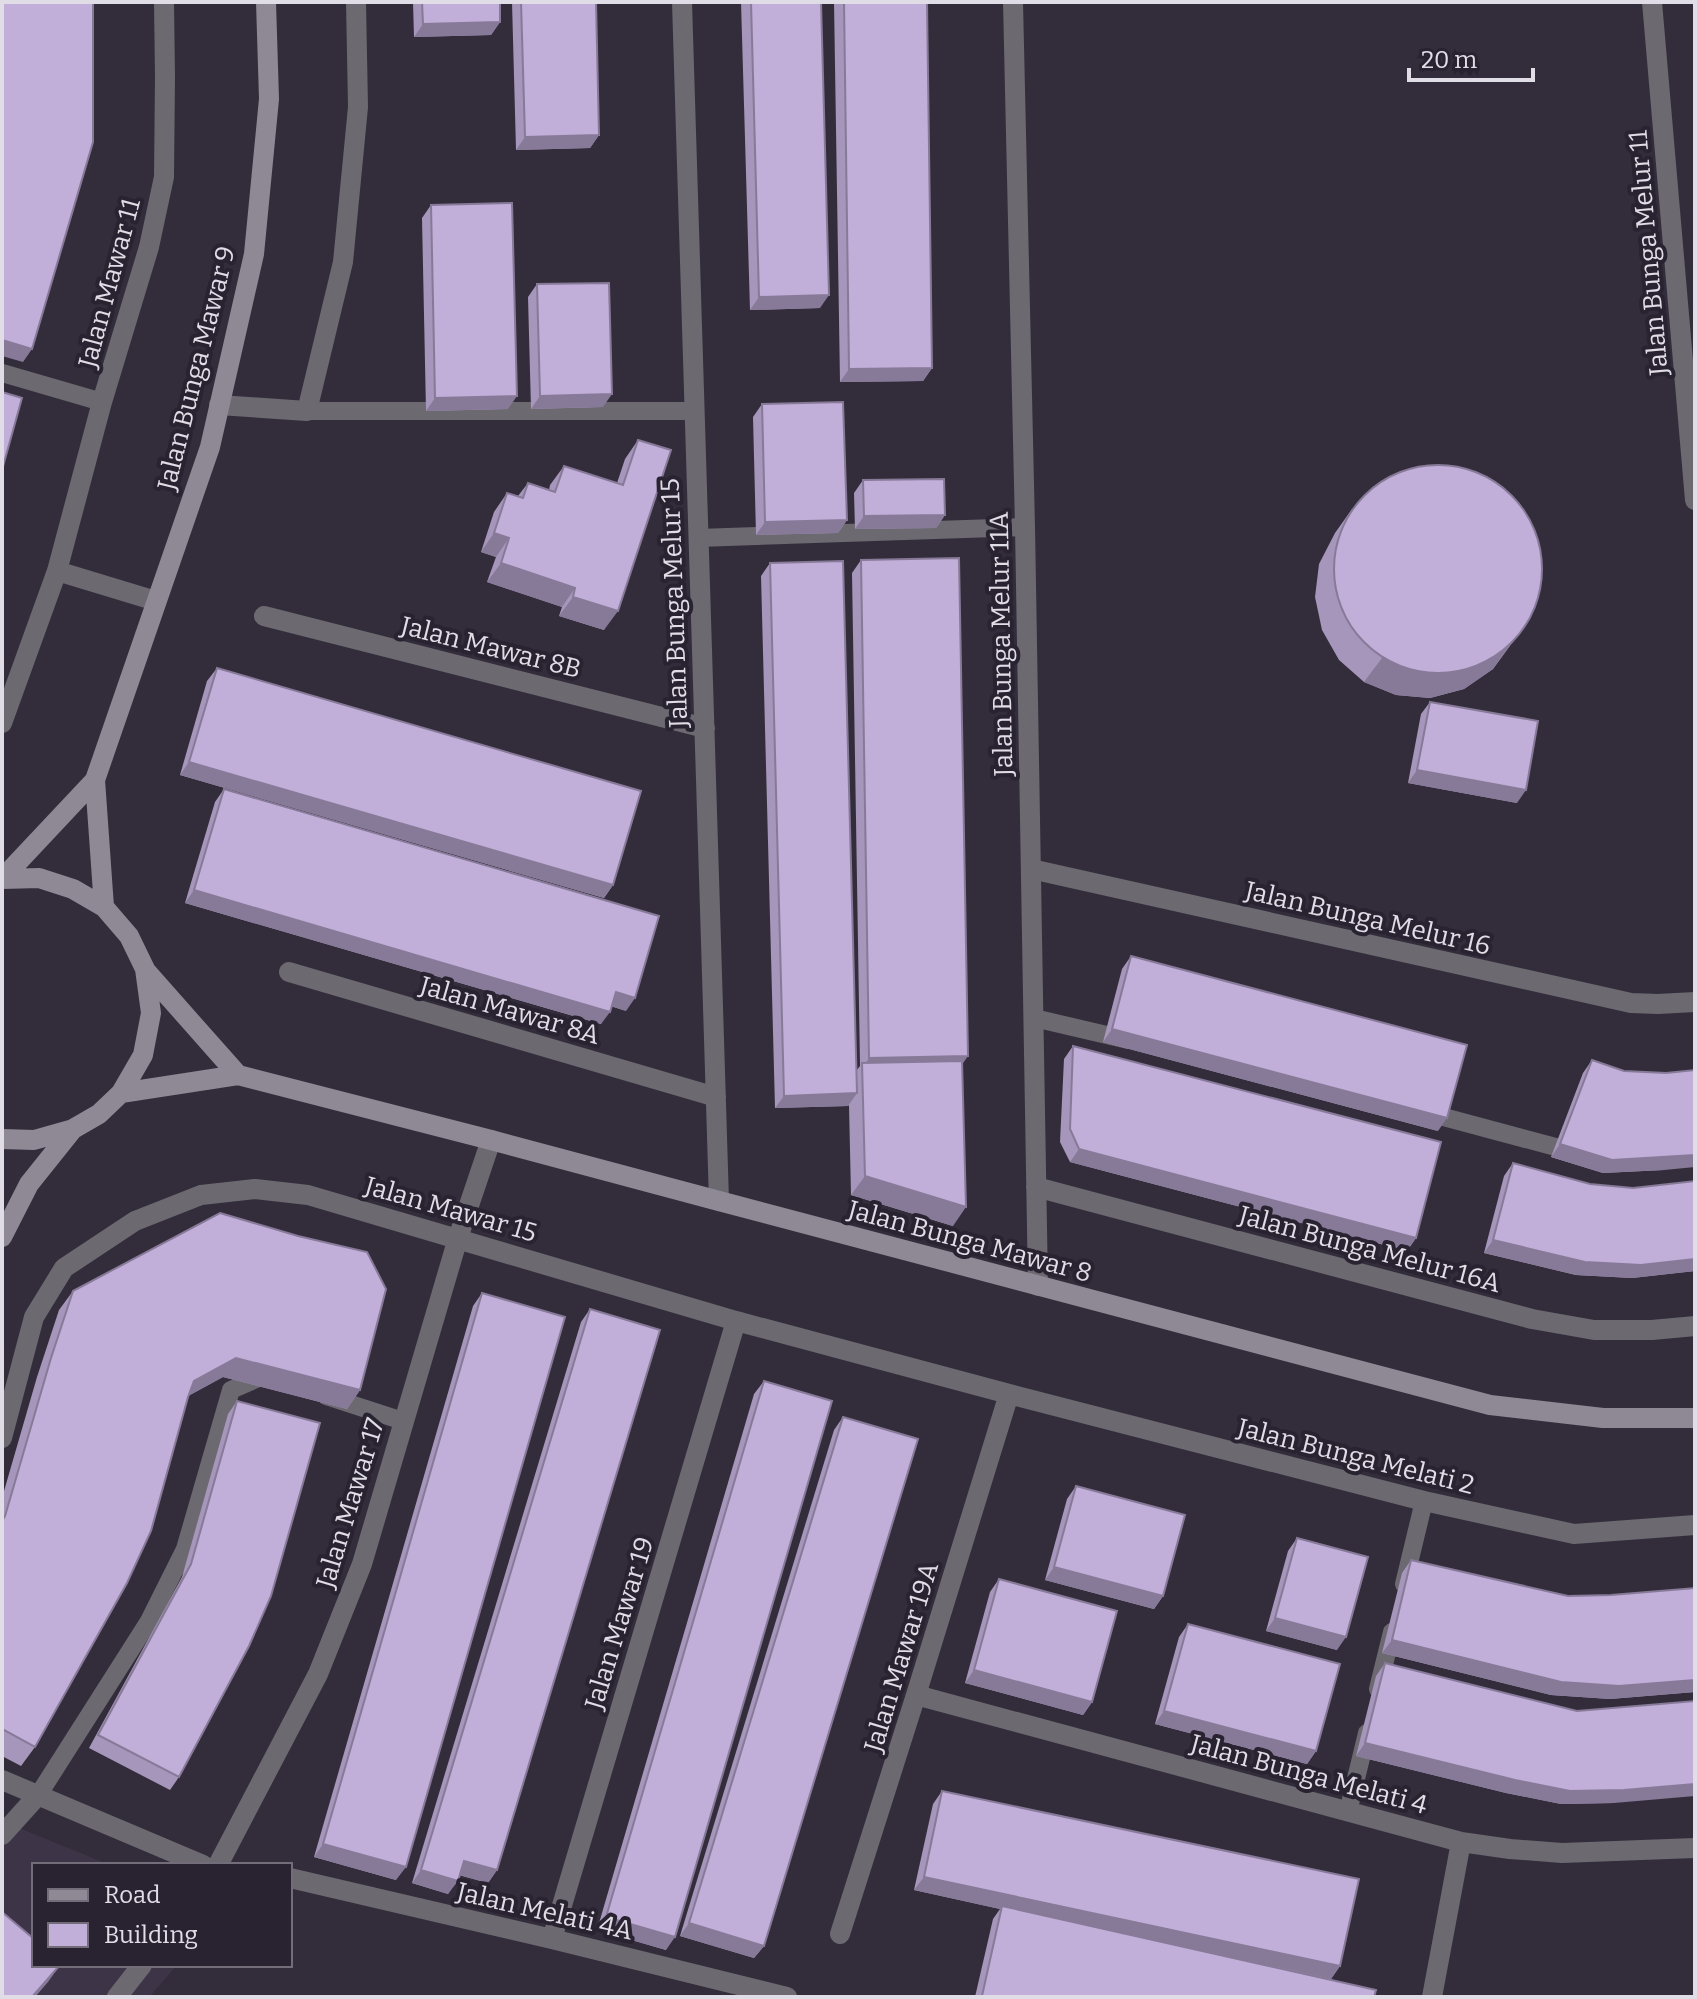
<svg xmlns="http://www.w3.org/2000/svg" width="1697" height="1999" viewBox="0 0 1697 1999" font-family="Bitter,serif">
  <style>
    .built { fill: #3d3448 }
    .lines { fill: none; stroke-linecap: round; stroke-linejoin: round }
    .lane { stroke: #6c6971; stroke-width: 18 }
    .street { stroke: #6c6971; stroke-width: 20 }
    .secondary { stroke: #8e8995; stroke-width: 20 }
    .wall { fill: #a696bb }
    .shaded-wall { fill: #877a98 }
    .building { fill: #c1aed9; stroke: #877a98; stroke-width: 2 }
    .labels { text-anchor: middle; stroke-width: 8; stroke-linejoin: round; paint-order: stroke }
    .street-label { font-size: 26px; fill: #e1dde6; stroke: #292331 }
  </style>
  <rect width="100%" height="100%" fill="#332d3b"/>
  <!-- built -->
  <path class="built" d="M2,1821L110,1865H34V1965H177L149,1997H2Z"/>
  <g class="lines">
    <!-- lane -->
    <path class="lane" d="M2,373L102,402
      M307,411H694
      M698,538L1025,527
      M1034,1018L1128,1040
      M1425,1112L1578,1153
      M326,1396L403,1421
      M1404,1584L1424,1501
      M1378,1689L1392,1632
      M39,1794L149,1621L185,1549L231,1390L263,1376L268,1377
      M1348,1812L1367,1733"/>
    <!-- street -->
    <path class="street" d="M682,2L719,1201
      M1013,2L1025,527L1038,1286
      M1652,2L1695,500
      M219,405L307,411L343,262L358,107L356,2
      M57,571L156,601
      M264,616L705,728
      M2,723L57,571L102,402L149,247L164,177L165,77L164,2
      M1031,869L1631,1003L1658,1004L1695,1002
      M289,972L716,1097
      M1036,1187L1532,1319L1594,1330H1652L1695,1326
      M2,1438L34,1317L64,1268L135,1221L201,1195L255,1189L308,1195L736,1321L1009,1394L1424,1501L1574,1534L1695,1525
      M916,1695L1461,1842L1510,1849L1562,1853L1695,1848
      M2,1780L203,1865
      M2,1835L39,1794
      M218,1865L318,1674L362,1564L458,1238L491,1140
      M290,1878L552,1939L787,1997
      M840,1934L916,1695L1009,1394
      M552,1939L736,1321
      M117,1997L142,1965
      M1432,1997L1461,1842"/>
    <!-- secondary -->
    <path class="secondary" d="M3,878L95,780
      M2,879L39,878L73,889L104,907L129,936L145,969L151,1013L143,1055L121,1093L99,1114L73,1129L34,1140L2,1139
      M104,907L95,780L210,447L254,254L269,99L266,2
      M145,970L238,1075
      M121,1093L238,1075L491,1140L719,1201L1490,1405L1603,1418H1695
      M2,1237L29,1184L73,1129"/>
  </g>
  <!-- wall -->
  <path class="wall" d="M413,2H500V22L491,35L414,37Z
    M512,2H596L599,135L590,148L516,150Z
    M741,2H821L820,308L750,310Z
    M834,2H927L932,368L923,381L840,382Z
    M431,205L508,409L426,411L422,218Z
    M537,284L603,407L531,409L528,297Z
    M762,404L847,520L838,533L756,535L753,417Z
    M638,440L604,630L559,616L562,607L487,582L496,557L481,552L494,512L507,493L518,496L528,483L549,490L550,485L564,466L617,483L625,459Z
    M863,480L945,515L936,528L855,529L854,493Z
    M1352,509L1531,617L1493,669L1464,689L1430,698L1396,695L1364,682L1339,660L1322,630L1315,597L1319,564L1335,533Z
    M861,560L962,1065L953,1226L851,1195L849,1105L848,1106L775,1108L761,576L770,563L856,1071L860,1066L852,573Z
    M217,668L613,885L604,898L180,775L207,681Z
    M1430,702L1517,803L1408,783L1421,714Z
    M224,789L626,1011L611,1006L601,1024L185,903L215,802Z
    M1131,956L1438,1131L1103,1042L1122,969Z
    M1073,1046L1416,1238L1407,1251L1070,1162L1060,1142L1064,1059Z
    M1592,1060L1664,1170L1603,1173L1551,1157L1583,1073Z
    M1513,1163L1590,1184L1633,1188L1695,1181V1271L1632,1278L1576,1275L1484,1253L1504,1176Z
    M73,1291L360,1390L347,1409L223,1377L188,1396L35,1747L21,1766L2,1756V1498L37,1377L59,1310Z
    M482,1293L396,1880L314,1857L473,1306Z
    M590,1309L497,1870L488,1883L459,1875L448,1894L412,1883L581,1322Z
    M764,1381L666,1950L597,1930L754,1394Z
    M237,1401L179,1777L170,1790L89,1748L182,1577L228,1414Z
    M843,1417L764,1946L754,1958L680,1936L834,1430Z
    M1076,1486L1163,1596L1154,1609L1045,1580L1067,1499Z
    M1297,1538L1337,1650L1266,1631L1288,1551Z
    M1411,1560L1568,1596L1611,1595L1695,1588V1692L1610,1699L1551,1695L1382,1653L1402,1573Z
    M999,1579L1092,1702L1083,1715L965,1683L990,1592Z
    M1188,1624L1316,1751L1307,1764L1155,1724L1179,1637Z
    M1385,1663L1614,1803L1561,1804L1506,1793L1356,1756L1376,1676Z
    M942,1791L1340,1966L1331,1979L1374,1997H975L993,1919L1000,1909L914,1890L933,1804Z"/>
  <!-- shaded-wall -->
  <path class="shaded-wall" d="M500,22L491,35L414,37L423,24Z
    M599,135L590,148L516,150L525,137Z
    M829,295L820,308L750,310L759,297Z
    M2,340L32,349L23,362L2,356Z
    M932,368L923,381L840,382L849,369Z
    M612,394L603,407L531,409L540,396Z
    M517,396L508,409L426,411L435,398Z
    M945,515L936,528L855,529L864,516Z
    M847,520L838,533L756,535L765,522Z
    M494,533L509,538L496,557L481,552Z
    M501,563L575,588L562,607L487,582Z
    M573,597L618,611L604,630L559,616Z
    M1531,617L1493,669L1464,689L1430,698L1396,695L1364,682L1382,658Z
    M189,762L613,885L604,898L180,775Z
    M1417,770L1526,790L1517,803L1408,783Z
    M194,890L610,1012L601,1024L185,903Z
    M616,992L635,998L626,1011L607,1005Z
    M1112,1029L1447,1118L1438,1131L1103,1042Z
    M968,1056L959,1069H862L869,1058Z
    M857,1093L848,1106L775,1108L784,1096Z
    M1560,1144L1695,1155V1167L1664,1170L1603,1173L1551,1157Z
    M1079,1149L1416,1238L1407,1251L1070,1162Z
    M865,1176L966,1207L953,1226L851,1195Z
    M1493,1240L1695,1259V1271L1632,1278L1576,1275L1484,1253Z
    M236,1358L360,1390L347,1409L223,1377L181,1400L194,1381Z
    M1054,1567L1163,1596L1154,1609L1045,1580Z
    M1275,1618L1346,1637L1337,1650L1266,1631Z
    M1392,1640L1695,1680V1692L1610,1699L1551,1695L1382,1653Z
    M974,1670L1092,1702L1083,1715L965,1683Z
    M1164,1711L1316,1751L1307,1764L1155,1724Z
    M1365,1743L1695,1784V1796L1614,1803L1561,1804L1506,1793L1356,1756Z
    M323,1844L406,1867L396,1880L314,1857Z
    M464,1861L497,1870L488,1883L455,1874Z
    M421,1870L458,1881L448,1894L412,1883Z
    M924,1877L1340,1966L1331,1979L1002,1906L1000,1909L914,1890Z
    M606,1917L675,1937L666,1950L597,1930Z
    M689,1923L764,1946L754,1958L680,1936Z
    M60,1965L48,1982L35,1997H32Z"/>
  <!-- building -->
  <path class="building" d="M2,2H93V142L32,349L2,340Z
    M422,2H500V22L423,24Z
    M521,2H596L599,135L525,137Z
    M751,2H821L829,295L759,297Z
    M844,2H927L932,368L849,369Z
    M512,203L517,396L435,398L431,205Z
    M609,283L612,394L540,396L537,284Z
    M2,392L22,398L2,470Z
    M843,402L847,520L765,522L762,404Z
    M638,440L671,450L618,611L573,597L575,588L501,563L509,538L494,533L507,493L523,498L528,483L555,492L564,466L623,485Z
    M1334 569a104 104 0 1 1 208 0a104 104 0 1 1-208 0Z
    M944,479L945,515L864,516L863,480Z
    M959,558L968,1056L869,1058L861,560Z
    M843,561L857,1093L784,1096L770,563Z
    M217,668L641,791L613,885L189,762Z
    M1430,702L1538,721L1526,790L1417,770Z
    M224,789L659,916L635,998L616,992L610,1012L194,890Z
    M1131,956L1467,1045L1447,1118L1112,1029Z
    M1073,1046L1441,1142L1416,1238L1079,1149L1070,1129Z
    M1592,1060L1624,1071L1666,1073L1695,1070V1155L1612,1160L1560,1144Z
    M962,1061L966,1207L865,1176L862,1063Z
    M1513,1163L1590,1184L1633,1188L1695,1181V1259L1641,1265L1585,1262L1493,1240Z
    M220,1213L298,1236L367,1252L386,1289L360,1390L236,1358L194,1381L188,1397L151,1531L127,1583L35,1747L2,1729V1521L5,1516L51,1358L73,1291Z
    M482,1293L565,1317L406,1867L323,1844Z
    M590,1309L660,1330L497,1870L464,1861L458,1881L421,1870Z
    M764,1381L832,1401L675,1937L606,1917Z
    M237,1401L320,1423L271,1596L249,1646L179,1777L98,1735L191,1564Z
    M843,1417L918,1439L764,1946L689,1923Z
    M1076,1486L1185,1515L1163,1596L1054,1567Z
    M1297,1538L1368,1557L1346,1637L1275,1618Z
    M1411,1560L1568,1596L1611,1595L1695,1588V1680L1619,1686L1561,1682L1392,1640Z
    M999,1579L1117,1611L1092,1702L974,1670Z
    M1188,1624L1340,1664L1316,1751L1164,1711Z
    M1385,1663L1577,1711L1695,1701V1784L1624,1790L1570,1791L1515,1780L1365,1743Z
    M942,1791L1359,1879L1340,1966L924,1877Z
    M1002,1906L1376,1990L1374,1997H987L982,1996Z
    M2,1912L34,1939V1965H60L32,1997H2Z"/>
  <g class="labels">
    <!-- street labels -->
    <g class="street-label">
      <text transform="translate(1648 253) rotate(-95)" y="9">Jalan Bunga Melur 11</text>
      <text transform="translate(109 283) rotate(-75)" y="9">Jalan Mawar 11</text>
      <text transform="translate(196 368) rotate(-76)" y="9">Jalan Bunga Mawar 9</text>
      <text transform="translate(674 603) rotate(-92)" y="9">Jalan Bunga Melur 15</text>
      <text transform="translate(1001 644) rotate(-91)" y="9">Jalan Bunga Melur 11A</text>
      <text transform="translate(491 647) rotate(14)" y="9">Jalan Mawar 8B</text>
      <text transform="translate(1368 918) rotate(13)" y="9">Jalan Bunga Melur 16</text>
      <text transform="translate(510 1010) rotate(16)" y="9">Jalan Mawar 8A</text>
      <text transform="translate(451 1209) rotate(16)" y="9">Jalan Mawar 15</text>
      <text transform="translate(970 1241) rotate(15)" y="9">Jalan Bunga Mawar 8</text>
      <text transform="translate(1370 1249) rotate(15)" y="9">Jalan Bunga Melur 16A</text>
      <text transform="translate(1356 1456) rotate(14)" y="9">Jalan Bunga Melati 2</text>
      <text transform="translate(350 1503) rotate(-73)" y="9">Jalan Mawar 17</text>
      <text transform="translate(619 1623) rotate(-73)" y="9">Jalan Mawar 19</text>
      <text transform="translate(901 1657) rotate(-73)" y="9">Jalan Mawar 19A</text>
      <text transform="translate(1309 1774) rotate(15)" y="9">Jalan Bunga Melati 4</text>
      <text transform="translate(545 1911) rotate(13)" y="9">Jalan Melati 4A</text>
    </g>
  </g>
  <!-- border -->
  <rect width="1697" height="1999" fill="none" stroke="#e1dde6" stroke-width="8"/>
  <!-- legend -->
  <rect x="32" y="1863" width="260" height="104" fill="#292331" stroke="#736d79" stroke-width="2"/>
  <rect x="48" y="1889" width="40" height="12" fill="#8e8995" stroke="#736d79" stroke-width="2"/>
  <text x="104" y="1903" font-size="24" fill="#e1dde6">Road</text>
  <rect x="48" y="1923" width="40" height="24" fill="#c1aed9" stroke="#736d79" stroke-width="2"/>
  <text x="104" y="1943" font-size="24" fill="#e1dde6">Building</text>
  <!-- scale -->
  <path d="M1409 68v12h124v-12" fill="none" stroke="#e1dde6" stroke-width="4"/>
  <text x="1421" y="68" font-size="24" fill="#e1dde6" stroke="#292331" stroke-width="6" paint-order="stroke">20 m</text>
</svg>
